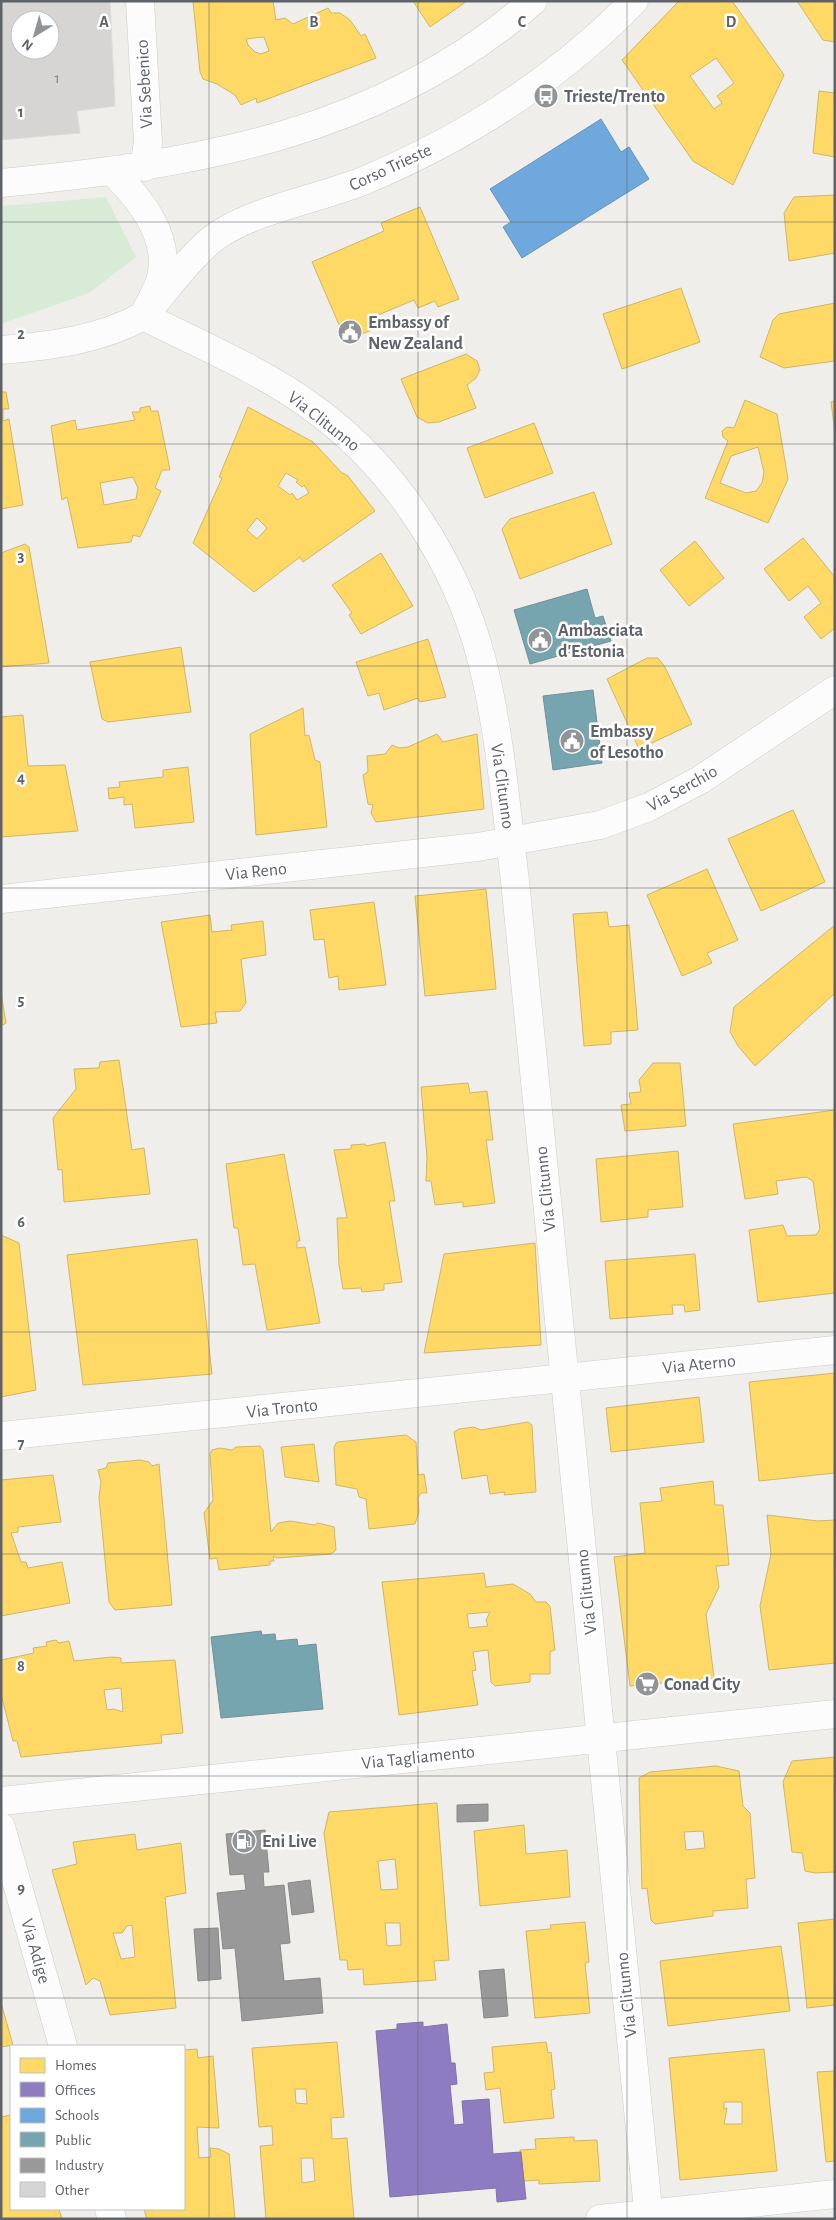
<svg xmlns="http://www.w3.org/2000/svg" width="836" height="2220" viewBox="0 0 836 2220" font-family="'Alegreya Sans',sans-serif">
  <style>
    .green { fill: #d8ebd6 }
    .homes { fill: #ffd966; stroke: #cfb667; fill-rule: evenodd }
    .offices { fill: #8e7cc3; stroke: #8074a8 }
    .schools { fill: #6fa8dc; stroke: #6a93b9 }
    .public { fill: #76a5af; stroke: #6f919a }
    .industry { fill: #999; stroke: #88898a }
    .building { fill: #d6d5d3; stroke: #deddd9; fill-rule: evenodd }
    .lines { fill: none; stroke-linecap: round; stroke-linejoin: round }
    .minor-casing { stroke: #cbcccc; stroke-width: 29 }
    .minor { stroke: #fdfcfc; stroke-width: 28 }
    .grid { fill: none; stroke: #5f6368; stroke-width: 1; stroke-opacity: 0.55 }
    .labels { text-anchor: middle; stroke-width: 5; stroke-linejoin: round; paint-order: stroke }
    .number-label { font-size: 15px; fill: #7e8184 }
    .street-label { font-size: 18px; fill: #5f6368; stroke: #fff }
    .poi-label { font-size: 18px; font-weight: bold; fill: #5f6368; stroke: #fff; text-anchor: start }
    .grid-label { font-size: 16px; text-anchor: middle; font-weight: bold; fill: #5f6368; stroke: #fff; stroke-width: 5; stroke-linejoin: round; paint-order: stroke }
  </style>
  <rect width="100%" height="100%" fill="#efeeea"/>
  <!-- green -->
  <path class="green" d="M106,197L136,257L89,293L1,324V206Z"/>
  <!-- homes -->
  <path class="homes" d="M193,1H273L276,20L285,18L293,24L328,8L331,13H340L350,20L361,36L365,34L376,58L257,103L256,98L241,105L235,95L217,84L203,79L200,72ZM264,37L269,51L261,54L255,52L248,45L246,39Z
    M413,1H467L430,27Z
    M679,1H732L784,75L733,185L693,161L622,60ZM716,58L734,83L717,96L722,103L714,109L690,76Z
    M797,1H835V42L823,40Z
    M819,91L835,93V157L813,153Z
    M835,195V253L789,261L784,213L794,197Z
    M420,207L459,299L438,307L435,301L418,308L414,300L371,318L376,328L346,341L312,262L384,231L381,223Z
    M681,288L700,342L622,369L603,314Z
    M835,303V361L784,368L760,357L773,320L779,314Z
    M466,354L477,361L480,370L476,378L467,385L476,408L439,422L428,423L417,417L401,379Z
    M1,392H6L9,409H3V421L9,419L23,505L1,509Z
    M745,400L777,414L788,479L768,523L705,498L728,441L723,437L722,431L727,427L734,428Z
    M835,401V433L831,402Z
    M150,406L151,411H158L170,470H162L155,488L161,491L140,537L133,535L131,542L78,548L67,497L62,500L51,426L75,420L77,430L135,420L132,412H140V408ZM133,477L138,488L136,499L104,505L100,483Z
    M248,407L313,442L341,472L348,476L375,511L303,562L300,557L254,592L193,543L222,478L219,477ZM286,473L298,480L296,482L302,487L304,485L309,493L297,500L292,493L290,495L278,486ZM257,518L267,528L257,539L247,530Z
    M534,423L553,473L485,498L467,448Z
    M758,447L764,472L762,483L756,491L746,493L720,483L731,456Z
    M594,492L612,544L520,579L502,529L510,519Z
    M803,538L835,577V628L821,639L804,617L821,603L808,586L789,601L764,569Z
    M695,541L724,578L689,606L660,570Z
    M25,544L29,547L49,663L1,667V553Z
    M381,553L413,606L361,634L349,615L352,613L332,585Z
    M428,639L446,697L420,702L418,698L384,710L379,693L368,696L356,662Z
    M181,647L191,712L108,722L102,719L90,662Z
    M647,658H658L665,667L692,724L639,749L607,679Z
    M303,708L305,736L309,735L315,760L320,762L327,827L256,835L250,734Z
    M23,715L28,766L65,765L78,831L1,837V717Z
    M437,734L443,742L477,734L484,809L376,822L371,813L373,805L368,804L363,775L368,772L367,756L385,754L392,745L399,748L408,747Z
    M188,767L194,822L135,828L132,804L124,805V797L109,799L108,788L120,787L119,782L163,777V770Z
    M793,810L825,882L761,911L728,839Z
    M707,869L738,940L707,953L712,963L682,976L647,895Z
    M486,889L496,989L425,996L415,896Z
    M374,902L386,985L339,990L338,976L329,978L324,939L314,940L310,910Z
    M607,912L609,927L629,925L638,1030L611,1032V1044L584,1046L573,914Z
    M210,915L212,932L232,930L231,925L263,921L266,955L241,959L246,1003L240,1011L215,1012L217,1023L181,1027L161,922Z
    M835,925V999L834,994L755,1066L738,1046L730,1032L734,1007Z
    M1,993L6,1023L1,1026Z
    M119,1060L132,1150L144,1148L150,1194L64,1202L62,1169L58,1170L53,1118L76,1089L74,1069L99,1068L100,1062Z
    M653,1063H680L686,1126L625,1131L621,1105L631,1104L629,1093L641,1092L639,1080Z
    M468,1083L470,1093L487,1091L493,1140H486L495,1203L463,1207V1202L435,1205L431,1181H426L427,1157L421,1087Z
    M835,1110V1293L758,1302L749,1230L783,1225L787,1236L816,1235L820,1229L813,1181L806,1177L776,1181L778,1194L745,1199L733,1124Z
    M385,1142L395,1201H389L402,1282L384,1284V1290L362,1292L361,1288L343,1289L339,1265L337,1218H347L334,1150L351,1149V1145L365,1144L366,1146Z
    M678,1151L683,1207L648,1210V1217L601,1222L596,1159Z
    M284,1154L300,1241H297V1248L305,1247L320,1323L267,1330L255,1264L243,1265L238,1228H234L226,1164Z
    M1,1235L19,1243L36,1390L1,1397Z
    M197,1239L212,1374L83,1385L67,1255Z
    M535,1243L541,1345L424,1353L444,1254Z
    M695,1254L700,1310L685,1312L684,1305H672L673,1314L610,1319L605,1261Z
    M835,1373V1473L759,1481L749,1382Z
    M699,1397L704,1442L611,1452L606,1408Z
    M528,1422L532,1425L536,1492L504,1495L505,1492L490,1494L487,1475L462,1479L454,1432L459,1429L474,1427L481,1430Z
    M406,1435L416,1442L418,1475L424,1474L427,1493H421L418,1498L419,1512L415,1524L369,1529L366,1499L359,1497L357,1489L336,1485L334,1447L337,1442Z
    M314,1444L319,1482L285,1477L281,1447Z
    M260,1446L263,1450L271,1532L278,1523L290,1521L314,1525L318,1523L334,1527L336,1550L331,1554L277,1558L273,1556L274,1561H270V1565L219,1570L217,1558L210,1559L204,1513L213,1500L210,1454L212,1450L220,1448L232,1450L236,1447Z
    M140,1460L149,1462L152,1466L159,1464L172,1605L115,1610L109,1602L99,1497L101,1482L98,1470L106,1468L108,1463Z
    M53,1475L61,1522L18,1527V1532L11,1533L21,1562H26L28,1568L62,1562L70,1603L1,1616V1480Z
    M713,1481L715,1505H723L729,1565L716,1566L719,1587L706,1614L714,1678L630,1686L614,1557L645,1553L640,1503L662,1501L660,1488Z
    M767,1515L818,1521L835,1520V1663L769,1670L760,1606L771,1554Z
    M484,1573L486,1587L513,1584L530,1594L536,1602H546L550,1606L555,1650L550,1652V1674H530V1682L495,1686L491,1682L488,1650L473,1652L476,1670L472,1671L478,1705L399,1715L382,1582ZM490,1612L486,1620L488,1626L469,1628L467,1614Z
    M56,1640L59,1643L69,1641L74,1661L112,1657L121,1658V1663L175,1660L183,1733L161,1735L162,1743L21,1757L17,1741H13L1,1694V1660L34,1653L33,1648L47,1646L46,1642ZM121,1688L123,1712L114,1709L107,1710L104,1690Z
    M835,1757V1872L815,1873L805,1871L802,1853L792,1852L783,1782L792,1761Z
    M716,1766L739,1771L743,1806L750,1813L755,1878L746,1879L748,1908L713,1911V1916L655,1924L651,1920L647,1888L642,1889L639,1778L650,1772ZM703,1831L705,1848L686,1850L684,1832Z
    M437,1803L449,1960L434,1961L436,1980L364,1985L363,1969L348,1970L347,1960H340L324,1833L329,1812ZM395,1859L398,1889L381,1890L378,1861ZM385,1923H400L401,1945L387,1946Z
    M524,1825L526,1854L567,1850L570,1897L480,1906L474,1831Z
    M135,1834L137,1850L181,1843L186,1893L165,1897L176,2008L110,2015L100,1981L93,1978L86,1985L52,1870L77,1864L73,1842ZM132,1925L135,1957L121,1959L113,1933H122L127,1926Z
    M835,1919V2005L807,2008L798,1923Z
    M585,1922L589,1962L585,1963L590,2013L535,2018L526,1931L551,1929L550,1925Z
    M781,1946L790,2011L668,2026L660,1961Z
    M1,2003L13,2045L1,2047Z
    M337,2042L344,2117L331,2118L332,2139L347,2138L354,2219H266L260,2146L273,2145L272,2126L259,2127L252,2048ZM295,2089H306L307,2104L296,2103ZM301,2158H313L315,2181L302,2183Z
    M546,2042L548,2053L551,2052L555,2089L551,2090L554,2118L504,2123L500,2088L486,2090L484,2073L494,2072L492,2047Z
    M197,2049L198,2058L213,2056L219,2128L197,2127L199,2158L211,2157L210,2148L219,2149L229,2154L235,2219H147L144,2209H184V2050Z
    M764,2049L777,2171L680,2180L669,2058ZM724,2102H742V2124H724L727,2108L724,2109Z
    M835,2071V2161L826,2162L817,2072Z
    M11,2115V2209H59L62,2219H1V2117Z
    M574,2137V2141L597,2140L600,2181L539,2184V2180L524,2181L520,2150L536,2149L535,2139Z"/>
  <!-- offices -->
  <path class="offices" d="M423,2022V2027L447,2024L451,2063H455L457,2084L450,2085L454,2125L464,2124L462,2101L489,2099L493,2154L521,2152L526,2199L497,2202L496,2188L390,2197L376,2031L397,2029V2024Z"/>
  <!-- schools -->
  <path class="schools" d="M601,119L621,152L629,147L649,179L522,258L503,227L511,222L490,189Z"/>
  <!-- public -->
  <path class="public" d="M587,589L595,618L603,616L611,641L530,664L514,610Z
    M593,690L602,763L553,770L543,696Z
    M261,1631L262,1635L275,1634L276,1641L297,1639L298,1646L316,1644L323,1709L221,1718L211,1637Z"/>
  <!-- industry -->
  <path class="industry" d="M488,1804V1821L457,1822V1805Z
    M265,1830L269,1872H263L264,1887L284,1885L290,1943L280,1944L284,1981L320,1978L323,2013L242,2021L235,1948L223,1949L217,1893L246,1890L244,1874L230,1875L226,1834Z
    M310,1880L314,1912L292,1915L288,1883Z
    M218,1928L221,1979L198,1981L194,1929Z
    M504,1969L508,2016L484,2018L479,1971Z"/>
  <!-- building -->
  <path class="building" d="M1,1H110L115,106L77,111L80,133L1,140ZM20,20H50V50H20Z"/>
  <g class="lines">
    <defs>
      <path id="minor" d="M140,1L148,143L144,167
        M1,183C195,165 381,134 533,1
        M143,316C199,344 263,371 313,408C395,467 457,563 482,661C500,732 506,808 515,881L649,2219
        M143,316C165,292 192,253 218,235C257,209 318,199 363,181C463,139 558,79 634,1
        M1,350C50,346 100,340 143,316C149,305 156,293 160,281C173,239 140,199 113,172
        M1,899L478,847L600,825L649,807L700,780L835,690
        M1,1436L835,1350
        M1,1801L835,1714
        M1,1827L63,2046
        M109,2209L112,2219
        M600,2219L835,2194"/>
    </defs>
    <!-- minor casing -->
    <use href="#minor" class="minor-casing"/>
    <!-- minor -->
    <use href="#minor" class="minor"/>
  </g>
  <!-- grid -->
  <path class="grid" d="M209,1V2219M418,1V2219M627,1V2219M1,222H835M1,444H835M1,666H835M1,888H835M1,1110H835M1,1332H835M1,1554H835M1,1776H835M1,1998H835"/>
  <!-- icons -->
  <defs>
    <symbol id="bus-disc" viewBox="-11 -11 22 22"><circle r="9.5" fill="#919496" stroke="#fff"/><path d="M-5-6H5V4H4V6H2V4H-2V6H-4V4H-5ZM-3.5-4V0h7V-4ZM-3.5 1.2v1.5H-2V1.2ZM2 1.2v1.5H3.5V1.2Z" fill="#fff"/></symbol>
    <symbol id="civic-disc" viewBox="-11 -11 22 22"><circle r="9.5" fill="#919496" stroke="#fff"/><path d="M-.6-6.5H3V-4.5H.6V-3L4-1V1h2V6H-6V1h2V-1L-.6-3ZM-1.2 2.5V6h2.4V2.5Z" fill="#fff"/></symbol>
    <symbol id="supermarket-disc" viewBox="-11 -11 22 22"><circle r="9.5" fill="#919496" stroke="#fff"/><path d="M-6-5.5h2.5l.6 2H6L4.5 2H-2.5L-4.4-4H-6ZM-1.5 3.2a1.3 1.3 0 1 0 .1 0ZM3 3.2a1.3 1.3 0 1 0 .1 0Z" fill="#fff"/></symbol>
    <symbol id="fuel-disc" viewBox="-11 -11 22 22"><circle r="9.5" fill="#919496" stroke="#fff"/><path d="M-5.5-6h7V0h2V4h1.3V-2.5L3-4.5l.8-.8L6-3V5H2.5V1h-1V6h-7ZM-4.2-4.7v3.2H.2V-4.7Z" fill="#fff"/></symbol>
  </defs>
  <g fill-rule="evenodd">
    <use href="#bus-disc" x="532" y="82" width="28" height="28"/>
    <use href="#civic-disc" x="336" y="318" width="28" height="28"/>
    <use href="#civic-disc" x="526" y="626" width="28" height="28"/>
    <use href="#civic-disc" x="558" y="727" width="28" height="28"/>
    <use href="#supermarket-disc" x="633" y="1670" width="28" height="28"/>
    <use href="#fuel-disc" x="230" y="1827" width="28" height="28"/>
  </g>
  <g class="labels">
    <!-- number labels -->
    <g class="number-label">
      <text x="57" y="83">1</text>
    </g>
    <!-- street labels -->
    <g class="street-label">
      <text transform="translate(144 84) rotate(-93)" y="6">Via Sebenico</text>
      <text transform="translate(390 167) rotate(-25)" y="6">Corso Trieste</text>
      <text transform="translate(324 421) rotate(38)" y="6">Via Clitunno</text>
      <text transform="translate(503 786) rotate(82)" y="6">Via Clitunno</text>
      <text transform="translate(682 788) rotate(-29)" y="6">Via Serchio</text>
      <text transform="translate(256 871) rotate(-6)" y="6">Via Reno</text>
      <text transform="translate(545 1189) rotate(-96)" y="6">Via Clitunno</text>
      <text transform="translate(699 1364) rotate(-6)" y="6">Via Aterno</text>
      <text transform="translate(282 1408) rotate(-6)" y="6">Via Tronto</text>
      <text transform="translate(586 1592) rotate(-96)" y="6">Via Clitunno</text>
      <text transform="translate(418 1757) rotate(-6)" y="6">Via Tagliamento</text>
      <text transform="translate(36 1951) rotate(74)" y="6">Via Adige</text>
      <text transform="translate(626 1995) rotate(-96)" y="6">Via Clitunno</text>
    </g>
    <!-- poi labels -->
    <g class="poi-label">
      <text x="564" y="102">Trieste/Trento</text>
      <text x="368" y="328">Embassy of<tspan x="368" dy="21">New Zealand</tspan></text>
      <text x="558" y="636">Ambasciata<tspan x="558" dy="21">d'Estonia</tspan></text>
      <text x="590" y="737">Embassy<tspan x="590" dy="21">of Lesotho</tspan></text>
      <text x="664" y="1690">Conad City</text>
      <text x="262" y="1847">Eni Live</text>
    </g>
  </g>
  <g class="grid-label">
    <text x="104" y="27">A</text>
    <text x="314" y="27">B</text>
    <text x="522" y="27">C</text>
    <text x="731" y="27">D</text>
    <text x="21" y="117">1</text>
    <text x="21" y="339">2</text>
    <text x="21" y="561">3</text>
    <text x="21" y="783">4</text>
    <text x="21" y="1005">5</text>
    <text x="21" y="1227">6</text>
    <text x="21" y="1449">7</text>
    <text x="21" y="1671">8</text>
    <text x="21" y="1893">9</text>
  </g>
  <!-- border -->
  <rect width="836" height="2220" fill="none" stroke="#5f6368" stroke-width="5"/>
  <!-- legend -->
  <rect x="10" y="2045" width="175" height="165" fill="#ffffff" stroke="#bfc1c3"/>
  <rect x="20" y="2058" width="25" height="15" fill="#ffd966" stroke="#bfc1c3"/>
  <text x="55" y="2070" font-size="15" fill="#5f6368">Homes</text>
  <rect x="20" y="2082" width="25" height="15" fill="#8e7cc3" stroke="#bfc1c3"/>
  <text x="55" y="2095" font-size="15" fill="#5f6368">Offices</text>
  <rect x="20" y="2108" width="25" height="15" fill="#6fa8dc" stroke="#bfc1c3"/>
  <text x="55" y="2120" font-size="15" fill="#5f6368">Schools</text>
  <rect x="20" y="2132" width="25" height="15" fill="#76a5af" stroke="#bfc1c3"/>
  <text x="55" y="2145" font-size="15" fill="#5f6368">Public</text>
  <rect x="20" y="2158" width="25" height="15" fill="#999999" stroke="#bfc1c3"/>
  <text x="55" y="2170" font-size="15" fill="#5f6368">Industry</text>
  <rect x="20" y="2182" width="25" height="15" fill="#d6d5d3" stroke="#bfc1c3"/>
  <text x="55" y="2195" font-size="15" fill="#5f6368">Other</text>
  <!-- north arrow -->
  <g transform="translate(35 35) rotate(217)"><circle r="24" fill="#ffffff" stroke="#bfc1c3"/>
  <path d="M0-4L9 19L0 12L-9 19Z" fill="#919496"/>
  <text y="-8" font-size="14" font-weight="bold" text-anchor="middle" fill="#5f6368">N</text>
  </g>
</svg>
